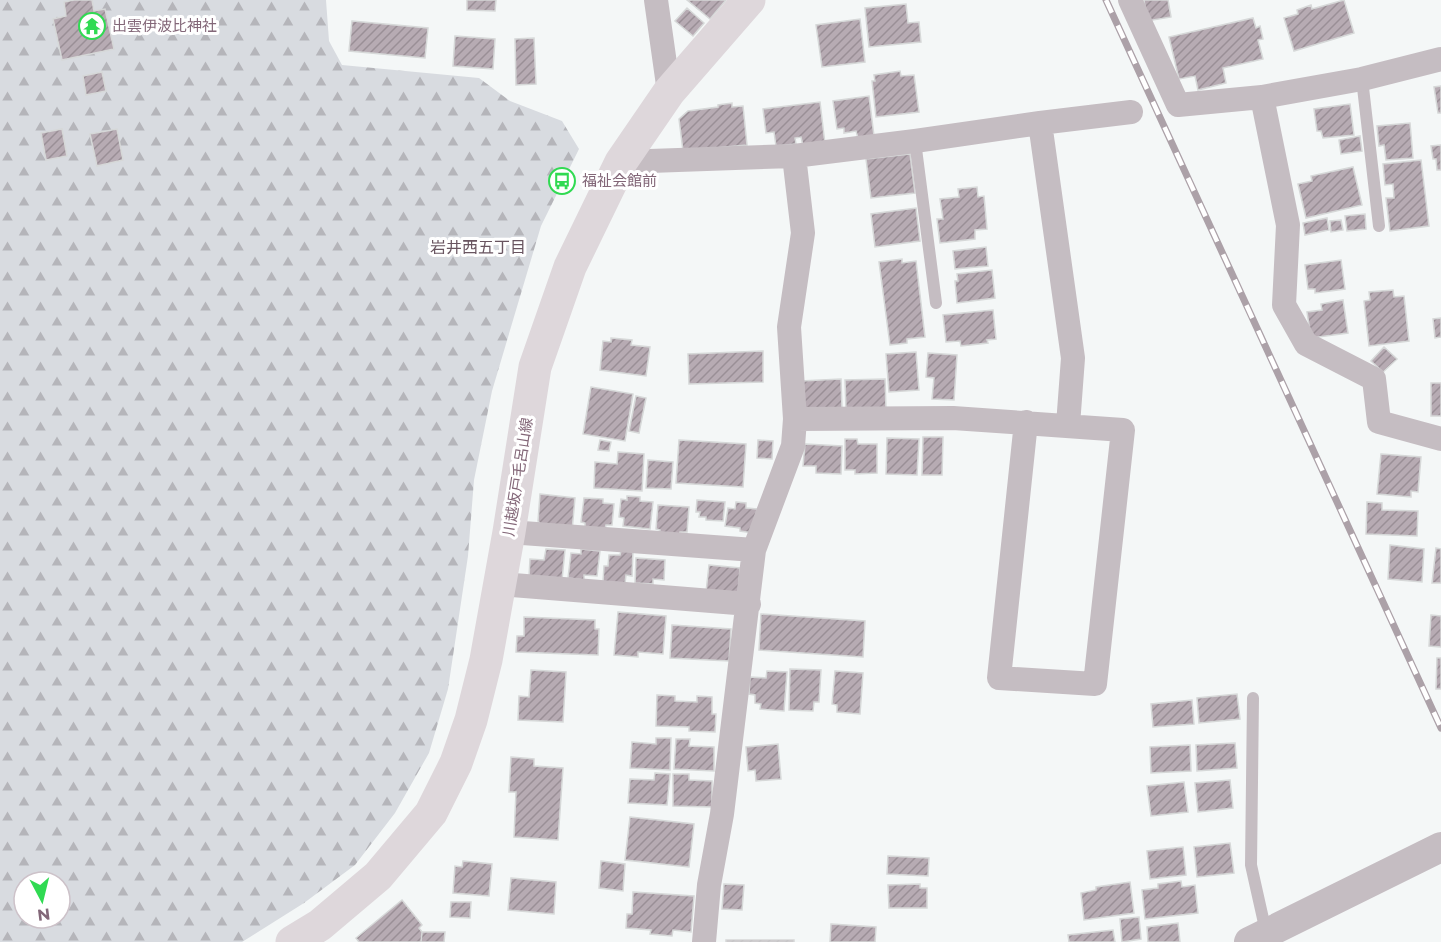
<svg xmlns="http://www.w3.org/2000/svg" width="1441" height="942" viewBox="0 0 1441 942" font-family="Montserrat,'Noto Sans JP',sans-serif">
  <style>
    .forest { fill: url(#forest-firs); fill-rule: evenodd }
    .building { fill: url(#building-hatch); stroke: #d6d8d8; stroke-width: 1.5 }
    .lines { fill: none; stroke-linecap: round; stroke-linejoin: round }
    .service { stroke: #c5bdc2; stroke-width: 12 }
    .minor { stroke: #c5bdc2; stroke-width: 24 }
    .tertiary { stroke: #c5bdc2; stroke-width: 30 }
    .primary { stroke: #ded7db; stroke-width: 33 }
    .rail-casing { stroke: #aca1a8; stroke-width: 7 }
    .rail { stroke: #fff; stroke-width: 4.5; stroke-dasharray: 14; stroke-linecap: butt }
    .labels { text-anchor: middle; stroke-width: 6; stroke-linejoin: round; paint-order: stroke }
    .poi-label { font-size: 15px; fill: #836778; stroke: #fff; text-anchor: start }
    .street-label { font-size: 15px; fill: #836778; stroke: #fff }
    .neighbourhood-label { font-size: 16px; fill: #695560; stroke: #fff }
  </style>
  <defs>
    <pattern id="forest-firs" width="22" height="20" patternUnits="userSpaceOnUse" patternTransform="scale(1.5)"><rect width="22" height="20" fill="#d8dbe0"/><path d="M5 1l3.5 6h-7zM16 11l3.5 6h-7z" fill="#b5b5ba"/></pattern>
    <pattern id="building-hatch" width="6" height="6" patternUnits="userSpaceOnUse" patternTransform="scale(1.5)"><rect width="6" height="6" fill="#b7abb3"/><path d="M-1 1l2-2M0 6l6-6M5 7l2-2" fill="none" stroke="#9a8f96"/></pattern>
  </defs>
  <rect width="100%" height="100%" fill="#f4f7f7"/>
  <!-- forest -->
  <path class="forest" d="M0,0H326L329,41L342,65L479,78L510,101L562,121L579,149L541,226L492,391L474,480L468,556L448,689L429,753L395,813L355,865L304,903L242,942H0ZM24,882H60V918H24Z"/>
  <!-- building -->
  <path class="building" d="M74,0H92L94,11L105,9L114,49L62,60L53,19L66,16L64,2Z
    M467,0H496L495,11L467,10Z
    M687,0H726L710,19Z
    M1144,0H1168L1171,17L1147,21Z
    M1344,0L1354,33L1294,51L1284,18L1298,14L1297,10L1311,5L1312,9Z
    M906,4L908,23L919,22L921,42L869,47L865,8Z
    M687,8L704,23L693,36L675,21Z
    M1253,18L1256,28L1260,26L1263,39L1258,40L1263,59L1223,68L1226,83L1198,90L1195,76L1179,79L1169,37Z
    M860,19L865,62L822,67L816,25Z
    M352,21L428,28L425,58L349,51Z
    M455,36L495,39L493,69L453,66Z
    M534,38L536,84L516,85L515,39Z
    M900,71L901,76L914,75L919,112L876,117L872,81H875L874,75Z
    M102,72L106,91L86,95L83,76Z
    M1441,86V113H1438L1434,87Z
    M869,96L874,136L858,138L856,131L844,133V128L837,129L833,101Z
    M820,102L825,144L803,146L801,137L795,138L796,144L776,146L774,132L766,133L763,109Z
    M732,103V107L743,106L747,145L683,151L679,119L688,111L718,107V105Z
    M1350,104L1354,135L1323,138L1321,131H1317L1314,109Z
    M1410,123L1413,158L1386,160L1384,145L1379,146L1377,126Z
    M62,129L67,156L46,160L41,133Z
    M117,129L123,160L97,166L90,134Z
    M1360,136L1362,151L1341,154L1339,140Z
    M1441,145V170H1437L1436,159H1433L1431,146Z
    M910,154L915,193L871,198L866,159Z
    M1421,160L1429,226L1390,231L1386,198H1394L1393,184L1385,185L1383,164Z
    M1353,167L1362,205L1306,218L1298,184L1312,181L1311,176Z
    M977,187L978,197L984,196L987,229L975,230V239L940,243L937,219H943L940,199L959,197L958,189Z
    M916,208L920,241L875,247L871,214Z
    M1365,214L1366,229L1347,231L1345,216Z
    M1327,218L1329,230L1305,235L1303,223Z
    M1341,220L1343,230L1331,232L1330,221Z
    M986,247L988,266L955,269L953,251Z
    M902,259V263L916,261L925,337L907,339V343L890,345L879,262Z
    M1341,260L1345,289L1315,293V289H1308L1305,265Z
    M992,270L995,298L957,303L955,281H958L957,274Z
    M1393,290L1394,297L1404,296L1409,341L1369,346L1364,301L1370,300L1369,292Z
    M1343,300L1348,333L1311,338L1307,312L1322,310L1321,304Z
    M993,310L996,339L987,340L988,343L961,346L960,341L946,342L943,315Z
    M1441,318V337L1435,338L1433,319Z
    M611,338L632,340L631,345L650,347L646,376L600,370L603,341L611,342Z
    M1384,347L1397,359L1383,372L1371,361Z
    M763,351V382L689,384L688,354Z
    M916,352L919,390L889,392L886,354Z
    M928,353L957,355L954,400L932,399L934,378L926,377Z
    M841,379L842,409L802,410L801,381Z
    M885,379L886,409L846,410L845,380Z
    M1431,383H1441V416H1431Z
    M591,387L633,394L625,441L583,434Z
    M636,396L646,398L639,433L629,431Z
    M923,437H943L942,475H922Z
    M887,438L919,439L917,475L886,474Z
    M845,439H857L858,444H877V473L855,474V470H845Z
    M600,440L611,442L609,451L598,450Z
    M679,440L746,444L743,487L676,483Z
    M758,440L773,441L772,459L757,458Z
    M805,444L842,446L841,474L816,473V466H803Z
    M618,452L644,454L642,491L594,488L595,462L617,464Z
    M1381,454L1421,457L1418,492L1411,491V497L1377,494Z
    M648,460L673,462L671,489L646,488Z
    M540,494L575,498L572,531L543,528L538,521Z
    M627,496L640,497V501L653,502L650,529L623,526L624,518L619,517L621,499L627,500Z
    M584,498L603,499V503L614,504L612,525H606L605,529L585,527V523L581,522Z
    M697,500L725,502L723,521L706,520V517H699L700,512H696Z
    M736,502L746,503V508L757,509L753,533L740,531V528L725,526L728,508L735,509Z
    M1367,502L1382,503V510L1418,511L1417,536L1366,534Z
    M658,505L689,507L687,532H680L679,535L659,534L660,530L656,529Z
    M1390,545L1424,549L1422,582L1388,579Z
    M1436,548L1441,549V583H1432Z
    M546,549L565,550L562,580L529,577L530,559L544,560Z
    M581,549L600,551L597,576L584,575V580L568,578L571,553L581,554Z
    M621,551H633L632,576L626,575L625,583L603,582L604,566H608L609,555H620Z
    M636,558L665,560L664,580L653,579V584L635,583Z
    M709,565L740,568L738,595L706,592Z
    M618,612L666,616L663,654L638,652V657L614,655Z
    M761,614L865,621L863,657L759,650Z
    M1431,615L1441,616V647L1429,646Z
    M524,617L595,620V629H599L598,655L516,652L517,636H524Z
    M672,625L731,629L729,661L670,658Z
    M1437,658H1441V689H1436Z
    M790,669L821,670L819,702H814L813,711L789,710Z
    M531,670L566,672L563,722L518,720L519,696L529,697Z
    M767,671L787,672L784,711L760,709L761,704L755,703V695L749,694L750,677L766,678Z
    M835,671L863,673L860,714L837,712V705L832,704Z
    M1237,694L1240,719L1199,723L1197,698Z
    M657,695L675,696V701L697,702V696L712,697V714H716L715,732L689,731V727L656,726Z
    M1192,700L1194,724L1153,727L1151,704Z
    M656,738H671L670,770L630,768L632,742L656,744Z
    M676,739H690L689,746L714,747V771L674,769Z
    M1235,743L1237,768L1197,771L1196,745Z
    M778,744L781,779L756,781L755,770L748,771L746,747Z
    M1190,745L1191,771L1151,773L1150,747Z
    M511,757L534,759V766L563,768L558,840L514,837L516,792H509Z
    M655,773L670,774L667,805L628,803L630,779L654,780Z
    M673,774H689V780L712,781V807L673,806Z
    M1230,780L1233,808L1198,812L1195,783Z
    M1184,782L1188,812L1151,816L1147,786Z
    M630,817L694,824L689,867L625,860Z
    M1230,843L1234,873L1197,877L1194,847Z
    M1183,847L1186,875L1150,879L1147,851Z
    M888,856L929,858L928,876L887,874Z
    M463,861L492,864L489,896L453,893L455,866L462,867Z
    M601,861L625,864L623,891L599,888Z
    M511,878L556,882L554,914L508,910Z
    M1181,881L1182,887L1195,885L1198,913L1145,919L1142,890L1158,888V884Z
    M1130,882L1134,913L1084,920L1081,893L1096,890V887Z
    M724,884L744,885L742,910L722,909Z
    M920,884V888H927V908H889L888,885Z
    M633,892L694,896L691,932L673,930L672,936L650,934L651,930L626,928L627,914H632Z
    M402,900L422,925L419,928L422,932L421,942H359L356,938Z
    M451,902H471L470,918L450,917Z
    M1139,917L1141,939L1122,942L1120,919Z
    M1178,923L1180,942H1148L1147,927Z
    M831,924L876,927L875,942H830Z
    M1113,930L1115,942H1069L1068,935Z
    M422,932H445L444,942H421Z
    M726,940H794V942H726Z"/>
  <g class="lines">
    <!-- service -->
    <path class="service" d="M1362,79L1379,226
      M915,141L936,303
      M1253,698L1251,865L1266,932"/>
    <!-- minor -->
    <path class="minor" d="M656,0L669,92
      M1130,0L1178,105L1262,97L1362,79L1441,59
      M1262,97L1288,225L1284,305L1306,344L1374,379L1379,422L1441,439
      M1040,123L1073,358L1068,425
      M621,162L794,156L915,141L1040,123L1131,112
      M795,419L953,418L1123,430L1095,684L999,678L1026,422
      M509,532L754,550
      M500,584L749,604
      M704,942L709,885L722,814L754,550L793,446L795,419L789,327L803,233L794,156"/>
    <!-- tertiary -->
    <path class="tertiary" d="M1249,942L1441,847"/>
    <!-- primary -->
    <path class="primary" d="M292,942L320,925L378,876L431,813L456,763L471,720L486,660L509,532L535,367L570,267L621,162L669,92L749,0"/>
    <defs>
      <path id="rail" d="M1106,0L1441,728"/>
    </defs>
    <!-- rail casing -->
    <use href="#rail" class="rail-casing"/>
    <!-- rail -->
    <use href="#rail" class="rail"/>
  </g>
  <!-- icons -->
  <defs>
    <symbol id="temple-ring" viewBox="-11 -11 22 22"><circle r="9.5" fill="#fff" stroke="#30da52" stroke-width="1.5"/><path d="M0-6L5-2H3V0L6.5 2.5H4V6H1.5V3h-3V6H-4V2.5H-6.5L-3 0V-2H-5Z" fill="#30da52"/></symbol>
    <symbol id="bus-ring" viewBox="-11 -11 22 22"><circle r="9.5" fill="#fff" stroke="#30da52" stroke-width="1.5"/><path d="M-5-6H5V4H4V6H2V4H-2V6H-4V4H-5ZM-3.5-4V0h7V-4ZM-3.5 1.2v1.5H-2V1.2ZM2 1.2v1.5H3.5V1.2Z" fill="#30da52"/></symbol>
  </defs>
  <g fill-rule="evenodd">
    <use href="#temple-ring" x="77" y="11" width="30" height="30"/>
    <use href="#bus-ring" x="547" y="166" width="30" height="30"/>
  </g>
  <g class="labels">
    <!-- poi labels -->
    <g class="poi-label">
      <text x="112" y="31">出雲伊波比神社</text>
      <text x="582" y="186">福祉会館前</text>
    </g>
    <!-- street labels -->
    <g class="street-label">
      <text transform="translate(518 477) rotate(-81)" y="5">川越坂戸毛呂山線</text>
    </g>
    <!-- neighbourhood labels -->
    <g class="neighbourhood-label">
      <text x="478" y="253">岩井西五丁目</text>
    </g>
  </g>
  <!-- north arrow -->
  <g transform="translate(42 900) rotate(173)"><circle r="28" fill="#ffffff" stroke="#cdc2c9" stroke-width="1.5"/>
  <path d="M0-4.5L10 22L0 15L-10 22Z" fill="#30da52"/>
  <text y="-9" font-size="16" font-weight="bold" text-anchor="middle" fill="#836778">N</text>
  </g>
</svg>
